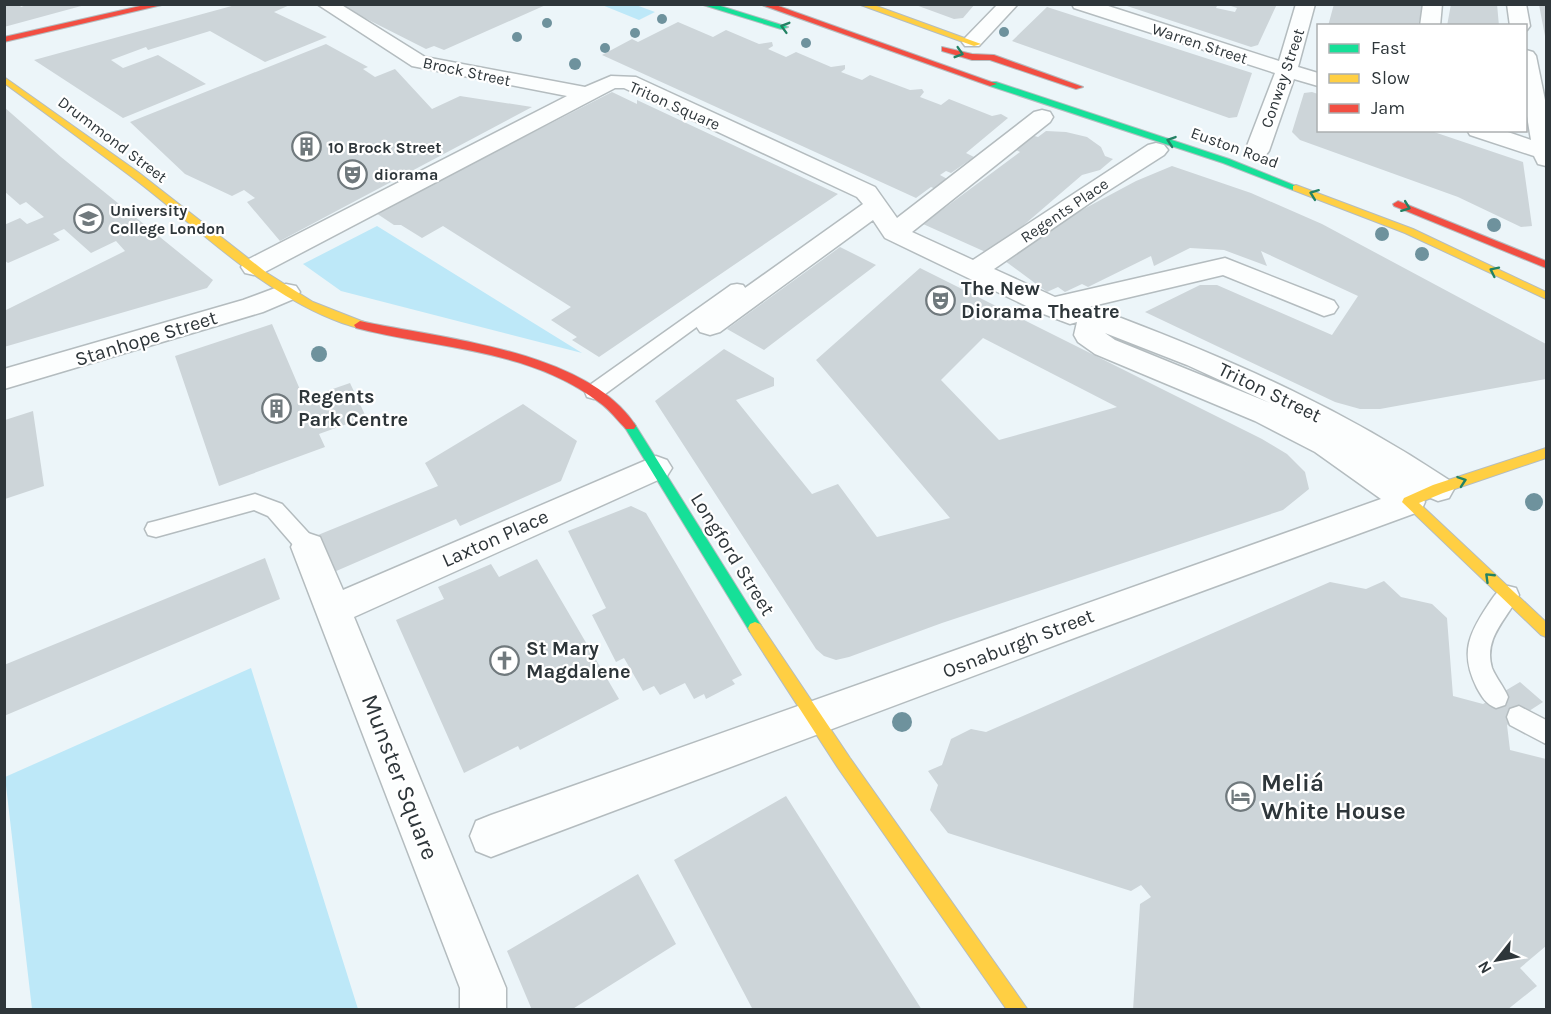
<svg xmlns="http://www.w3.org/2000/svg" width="1551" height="1014" viewBox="0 0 1551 1014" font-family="Karla,sans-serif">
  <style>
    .green { fill: #bde8f8 }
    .building { fill: #cdd5d9; fill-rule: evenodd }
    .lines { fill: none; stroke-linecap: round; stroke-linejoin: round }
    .lane-casing { stroke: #b4bcbf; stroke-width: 3 }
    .street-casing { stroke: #b4bcbf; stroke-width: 3 }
    .fast-casing { stroke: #b4bcbf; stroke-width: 2 }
    .slow-casing { stroke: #b4bcbf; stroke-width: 2 }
    .jam-casing { stroke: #b4bcbf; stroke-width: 2 }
    .lane { fill: #fcfefe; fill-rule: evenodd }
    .street { fill: #fcfefe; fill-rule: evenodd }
    .fast { fill: #16e098; fill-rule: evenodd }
    .slow { fill: #ffcf43; fill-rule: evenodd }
    .jam { fill: #f24e42; fill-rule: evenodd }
    .tree { fill: #6e929d }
    .oneway { stroke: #238264 }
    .labels { text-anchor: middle; stroke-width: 4.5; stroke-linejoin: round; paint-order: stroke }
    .far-street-label { font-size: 16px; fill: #2e363a; stroke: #fff }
    .far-poi-label { font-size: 16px; font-weight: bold; fill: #2e363a; stroke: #fff; text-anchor: start }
    .poi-label { font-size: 20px; font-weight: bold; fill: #2e363a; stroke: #fff; text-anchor: start }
    .street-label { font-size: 20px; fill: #2e363a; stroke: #fff }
    .near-street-label { font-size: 24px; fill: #2e363a; stroke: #fff }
    .near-poi-label { font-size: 24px; font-weight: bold; fill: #2e363a; stroke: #fff; text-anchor: start }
  </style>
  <rect width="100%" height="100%" fill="#ecf5f9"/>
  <!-- green -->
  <path class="green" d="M602,5H636L655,12L639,20Z
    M377,226L582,353L341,291L303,264Z
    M251,668L358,1009H32L5,777Z"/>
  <!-- building -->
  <path class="building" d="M4,4H19L21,7L29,4L85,5L4,27Z
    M239,4H292L274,12L327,37L265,62L210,31L148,50L146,47L111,60L123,68L158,55L206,84L123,118L34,60Z
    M337,4H548L444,50L434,46L426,49Z
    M913,4H975L963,18L954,19Z
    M1121,4H1218L1216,8L1235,12L1237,8L1225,4H1277L1258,45L1251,47Z
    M1334,4H1424L1418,26H1328Z
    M1451,4H1497L1499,26H1447Z
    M1539,5H1546V36H1545Z
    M1047,7L1252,73L1237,117L1229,118L1012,41Z
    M678,22L713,37L726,30L759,44L772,42L773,46L768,49L786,57L796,52L831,67L845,65V69L841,72L862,80L870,75L910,90L922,89L924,92L920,97L941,105L949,99L992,116L1001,114L1008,118L966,153L974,157L951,173L946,171L940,175L951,181L938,190L931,187L916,198L602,55L632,39L638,42Z
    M326,44L368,67L363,69L375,77L395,69L432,109L460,96L532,107L280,241L247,202L255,198L244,190L232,196L185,174L130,122Z
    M612,92L637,104V100L838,194L599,357L572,340L577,337L551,320L571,307L443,226L422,238L401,225H394L376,213Z
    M1312,92L1318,94V130H1428L1523,162L1532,226L1521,227L1458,197L1300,140L1292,132L1304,93Z
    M4,107L61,157L213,280L207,288L4,347V311L125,251L116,241L91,253L64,229L53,234L60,240L8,263L4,260V225L20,218L27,224L44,217L26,202L20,205L4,191Z
    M1046,131L1066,132L1087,137L1101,147L1105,156L1113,159L1100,170L1082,175L990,254L923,224L1020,152L1014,149L1031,135L1038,137Z
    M1172,166L1251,193L1322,224L1546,344V379L1380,409H1360L1335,402L1145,312L1200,285H1217L1332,335L1358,296L1261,251L1267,266L1224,250L1190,248L1154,266L1151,256L1088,287L1082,284L1065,292L1058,287L1047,292L1005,261L1080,211L1136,181Z
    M840,247L876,265L764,350L727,329Z
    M920,268L1262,439L1287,454L1305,472L1309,489L1283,510L942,623L849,657L836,660L824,656L816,649L655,401L724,349L774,378V386L736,400L812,494L838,484L877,537L950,518L816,360ZM983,338L1117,407L999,440L941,380Z
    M272,324L304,399L350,383L366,417L319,434L325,447L219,486L175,356Z
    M523,404L577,441L561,481L460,526L456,519L334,572L318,535L438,486L425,463Z
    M33,411L44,486L5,499V420Z
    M631,506L646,513L742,675L732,680L735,684L706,699L704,694L694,699L685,683L660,695L654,686L643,691L624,658L616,662L592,615L606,608L568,531Z
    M265,558L280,599L4,716V665Z
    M537,559L619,699L520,750L518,746L464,773L396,620L444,599L438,587L491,564L499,577Z
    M1384,581L1401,597L1432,604L1447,618L1453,696L1483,704L1520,682L1543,702L1507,725L1510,750L1546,759V946L1520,968L1537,986L1507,1010H1133L1140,904L1151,897L1141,885L1131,891L948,833L930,810L938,785L928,771L942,765L951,739L971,729L986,732L1330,582L1366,589Z
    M786,796L922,1010H753L674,860Z
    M638,874L676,944L571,1010H532L507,951Z"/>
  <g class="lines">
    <defs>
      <path id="lane" d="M737,284L743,285L746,289L743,293L601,397L594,399L587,397L585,392L587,387L731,285Z
        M255,494L282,504L316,541L319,547L316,553L308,556L300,553L268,516L254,510L156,537L148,535L145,529L148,523L156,521Z
        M1508,586L1516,588L1519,595C1507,619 1483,638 1492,668C1496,678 1504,687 1508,697L1505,705L1496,708C1486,704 1482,697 1477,688C1460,654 1468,635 1488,605C1494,596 1498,589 1508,586Z
        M1519,706L1546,720V744L1510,725L1507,717L1510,709Z"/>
      <path id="street" d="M317,4H340L425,57L585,87L611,76L636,77L875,187L897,218L1034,112L1042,110L1050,112L1053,117L1050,122L912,232L973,260L1148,145L1156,143L1164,145L1168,150L1164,155L1103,194L994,269L1055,297L1225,258L1334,301L1338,307L1334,313L1324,316L1223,275L1080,309L1084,315L1083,317L1111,315L1121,318C1241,364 1342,409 1449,480L1454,489L1449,498L1438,501L1421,494L1425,502L1421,511L1077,637L491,857L476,851L470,836L476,821L491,815L1381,499L1315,452L1255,421L1095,354L1078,342L1074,335L1077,322L1070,324L1041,313L885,238L873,220L720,332L710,335L700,332L696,326L700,320L863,204L857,197L624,88H615L263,273L254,275L245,273L241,267L245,261L567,96L412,66ZM1105,333L1187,365L1270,403L1115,340Z
        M998,4H1018L979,46H965L962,42L965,38Z
        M1072,4H1102L1279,61L1296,4H1315L1298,67L1318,73V86L1294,79L1269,151L1265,156L1257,158L1249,156L1245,151L1275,73L1074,8Z
        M1423,4H1442L1440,26H1420Z
        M1507,4H1526L1530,26L1527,30L1526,26H1510Z
        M1526,50L1533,52L1536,56L1546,105V166L1538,164L1534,156L1470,135L1467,130H1502L1531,140L1526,110Z
        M286,284L296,286L300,292L296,298L263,312L4,389V369L243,300Z
        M656,456L667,460L672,468L667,476L354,617L506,988V1010H460V988L291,547L296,537L308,533L320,537L343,590Z"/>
      <path id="fast" d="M700,4H714L788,27L781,29Z
        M990,82H996L1229,159L1301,188L1293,190L1223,163L990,86Z
        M630,422L634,423L760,624L762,628L760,632L755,634L750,632L624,426Z"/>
      <path id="slow" d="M858,4H871L981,44L974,46Z
        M4,77L138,172L267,273L313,302L364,322V328C357,329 349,325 342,323C264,295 202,231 137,181C93,148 49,116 4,83Z
        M1296,185L1413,229L1546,292V299L1405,233L1293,190V186Z
        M1546,448V458L1443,493L1419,503L1546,622V637L1541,635L1402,502L1404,498L1433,485Z
        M755,622L760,624L850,758L1028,1010H1007L838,768L750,632L748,628L750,624Z"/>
      <path id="jam" d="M149,4H166L4,42V37Z
        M759,4H773L795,12L997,84L990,86Z
        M942,47L972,54L994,55L1083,87L1076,89L990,60H972L942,51Z
        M1398,201L1546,261V268L1394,206L1393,204Z
        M360,321C442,339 587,350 636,426L634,429H626C617,420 610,410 600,403C531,349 437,349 356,328L354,325Z"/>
    </defs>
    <!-- lane casing -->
    <use href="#lane" class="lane-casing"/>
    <!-- street casing -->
    <use href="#street" class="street-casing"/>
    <!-- fast casing -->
    <use href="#fast" class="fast-casing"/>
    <!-- slow casing -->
    <use href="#slow" class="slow-casing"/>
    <!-- jam casing -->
    <use href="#jam" class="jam-casing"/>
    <!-- lane -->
    <use href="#lane" class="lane"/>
    <!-- street -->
    <use href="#street" class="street"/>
    <!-- fast -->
    <use href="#fast" class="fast"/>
    <!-- slow -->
    <use href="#slow" class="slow"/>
    <!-- jam -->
    <use href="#jam" class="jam"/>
  </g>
  <!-- trees -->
  <g class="tree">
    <circle cx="662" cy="19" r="5"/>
    <circle cx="547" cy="23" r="5"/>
    <circle cx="1004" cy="32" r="5"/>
    <circle cx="635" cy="33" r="5"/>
    <circle cx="517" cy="37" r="5"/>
    <circle cx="806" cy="43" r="5"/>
    <circle cx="605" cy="48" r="5"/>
    <circle cx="575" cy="64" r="6"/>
    <circle cx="1494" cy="225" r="7"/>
    <circle cx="1382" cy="234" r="7"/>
    <circle cx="1422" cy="254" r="7"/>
    <circle cx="319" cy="354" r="8"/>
    <circle cx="1534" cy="502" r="9"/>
    <circle cx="902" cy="722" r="10"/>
  </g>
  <!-- one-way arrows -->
  <defs><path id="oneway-chevron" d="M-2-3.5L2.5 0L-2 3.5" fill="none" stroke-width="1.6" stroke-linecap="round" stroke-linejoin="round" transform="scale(1.5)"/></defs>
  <g class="oneway">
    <use href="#oneway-chevron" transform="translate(785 27) rotate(-164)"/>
    <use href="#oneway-chevron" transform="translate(959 53) rotate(17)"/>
    <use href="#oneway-chevron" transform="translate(1171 141) rotate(-161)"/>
    <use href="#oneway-chevron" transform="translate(1314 194) rotate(-159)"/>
    <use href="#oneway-chevron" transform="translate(1406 207) rotate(21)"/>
    <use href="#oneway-chevron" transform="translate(1494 271) rotate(-154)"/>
    <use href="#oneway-chevron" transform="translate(1462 481) rotate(-19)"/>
    <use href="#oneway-chevron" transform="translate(1489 577) rotate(-136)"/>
  </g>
  <!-- icons -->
  <defs>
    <symbol id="building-ring" viewBox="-11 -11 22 22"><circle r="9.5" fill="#fff" stroke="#70797d" stroke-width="1.5"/><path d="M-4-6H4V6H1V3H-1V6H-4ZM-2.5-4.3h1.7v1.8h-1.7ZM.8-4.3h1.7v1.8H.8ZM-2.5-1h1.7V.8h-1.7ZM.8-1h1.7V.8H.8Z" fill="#70797d"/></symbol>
    <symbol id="theatre-ring" viewBox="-11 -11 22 22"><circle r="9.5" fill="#fff" stroke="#70797d" stroke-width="1.5"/><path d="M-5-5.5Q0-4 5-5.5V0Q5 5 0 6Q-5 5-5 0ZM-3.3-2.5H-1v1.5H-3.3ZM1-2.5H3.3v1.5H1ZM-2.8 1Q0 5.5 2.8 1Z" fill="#70797d"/></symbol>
    <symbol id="university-ring" viewBox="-11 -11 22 22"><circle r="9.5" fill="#fff" stroke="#70797d" stroke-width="1.5"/><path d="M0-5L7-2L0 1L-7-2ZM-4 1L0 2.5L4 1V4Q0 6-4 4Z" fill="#70797d"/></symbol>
    <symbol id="church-ring" viewBox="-11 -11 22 22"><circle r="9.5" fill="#fff" stroke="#70797d" stroke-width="1.5"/><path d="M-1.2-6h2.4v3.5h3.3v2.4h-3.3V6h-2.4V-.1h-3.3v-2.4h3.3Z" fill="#70797d"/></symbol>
    <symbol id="hotel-ring" viewBox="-11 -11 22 22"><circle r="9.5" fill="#fff" stroke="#70797d" stroke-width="1.5"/><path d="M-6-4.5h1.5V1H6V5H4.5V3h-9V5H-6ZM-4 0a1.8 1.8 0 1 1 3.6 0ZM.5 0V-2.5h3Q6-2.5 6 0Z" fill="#70797d"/></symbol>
  </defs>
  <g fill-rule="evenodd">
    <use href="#building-ring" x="290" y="130" width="33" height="33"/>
    <use href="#theatre-ring" x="336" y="158" width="33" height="33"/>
    <use href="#university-ring" x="72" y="202" width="33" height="33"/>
    <use href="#theatre-ring" x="924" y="284" width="33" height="33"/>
    <use href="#building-ring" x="260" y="392" width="33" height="33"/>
    <use href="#church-ring" x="488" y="644" width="33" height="33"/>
    <use href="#hotel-ring" x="1224" y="780" width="33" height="33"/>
  </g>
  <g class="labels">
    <!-- far-street labels -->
    <g class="far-street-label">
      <text transform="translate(1200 43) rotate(18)" y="6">Warren Street</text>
      <text transform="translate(467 71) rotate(12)" y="6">Brock Street</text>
      <text transform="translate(1282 78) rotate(-71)" y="6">Conway Street</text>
      <text transform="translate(675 105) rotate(24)" y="6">Triton Square</text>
      <text transform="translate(113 139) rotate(37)" y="6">Drummond Street</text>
      <text transform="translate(1235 147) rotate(20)" y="6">Euston Road</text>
      <text transform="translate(1064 210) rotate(-34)" y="6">Regents Place</text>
    </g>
    <!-- far-poi labels -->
    <g class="far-poi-label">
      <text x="328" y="153">10 Brock Street</text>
      <text x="374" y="180">diorama</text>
      <text x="110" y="216">University<tspan x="110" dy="18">College London</tspan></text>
    </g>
    <!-- poi labels -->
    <g class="poi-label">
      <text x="961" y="295">The New<tspan x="961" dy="23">Diorama Theatre</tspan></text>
      <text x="298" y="403">Regents<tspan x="298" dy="23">Park Centre</tspan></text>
      <text x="526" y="655">St Mary<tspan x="526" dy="23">Magdalene</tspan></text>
    </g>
    <!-- street labels -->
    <g class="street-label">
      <text transform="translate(146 338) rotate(-17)" y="7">Stanhope Street</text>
      <text transform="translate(1270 392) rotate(26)" y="7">Triton Street</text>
      <text transform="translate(495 538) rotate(-24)" y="7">Laxton Place</text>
      <text transform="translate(733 554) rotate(58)" y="7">Longford Street</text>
      <text transform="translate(1018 643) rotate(-21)" y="7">Osnaburgh Street</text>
    </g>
    <!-- near-street labels -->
    <g class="near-street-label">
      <text transform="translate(400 777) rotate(69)" y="8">Munster Square</text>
    </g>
    <!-- near-poi labels -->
    <g class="near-poi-label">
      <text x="1261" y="791">Meliá<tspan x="1261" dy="28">White House</tspan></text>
    </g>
  </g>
  <!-- border -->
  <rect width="1551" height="1014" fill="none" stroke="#2e363a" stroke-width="12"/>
  <!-- legend -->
  <rect x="1317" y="24" width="210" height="108" fill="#ffffff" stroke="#abafb0" stroke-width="1.5"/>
  <rect x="1329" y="44" width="30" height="9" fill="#16e098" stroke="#abafb0" stroke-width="1.5"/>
  <text x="1371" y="54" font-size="18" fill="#2e363a">Fast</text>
  <rect x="1329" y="74" width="30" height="9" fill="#ffcf43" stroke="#abafb0" stroke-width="1.5"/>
  <text x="1371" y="84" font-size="18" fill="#2e363a">Slow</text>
  <rect x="1329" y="104" width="30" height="9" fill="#f24e42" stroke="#abafb0" stroke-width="1.5"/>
  <text x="1371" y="114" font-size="18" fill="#2e363a">Jam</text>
  <!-- north arrow -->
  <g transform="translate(1497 960) rotate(239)" stroke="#ffffff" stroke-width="4.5" paint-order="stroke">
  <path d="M0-4.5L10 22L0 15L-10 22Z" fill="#2e363a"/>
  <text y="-9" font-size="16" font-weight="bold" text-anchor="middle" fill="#2e363a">N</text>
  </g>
</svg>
